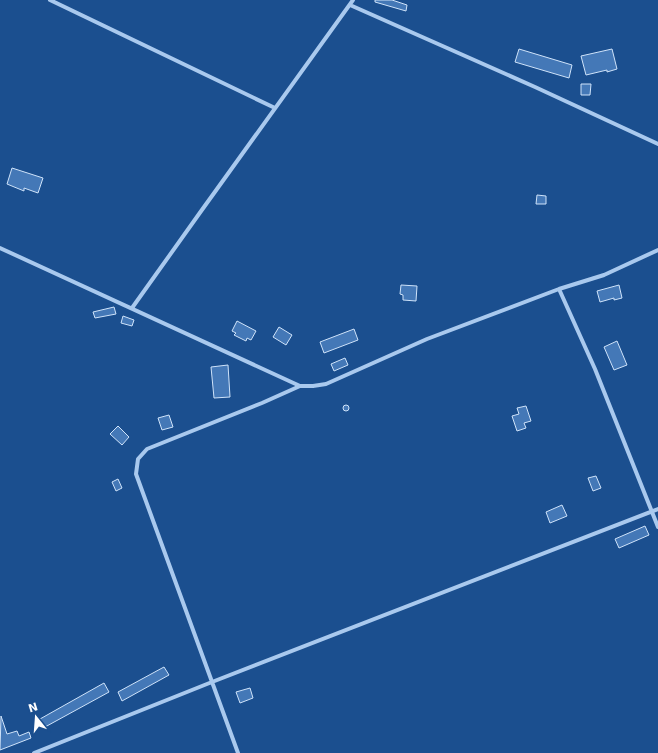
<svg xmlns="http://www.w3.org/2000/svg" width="658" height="753" viewBox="0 0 658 753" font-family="'DejaVu Sans',sans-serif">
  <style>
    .building { fill: #4478b7; stroke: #cfe3fa }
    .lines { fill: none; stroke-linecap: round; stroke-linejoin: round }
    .street { stroke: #a9c9ee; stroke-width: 4 }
  </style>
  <rect width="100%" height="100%" fill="#1b4f8f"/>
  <!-- building -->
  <path class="building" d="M375,0H392L407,5L406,11L375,2Z
    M519,49L572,65L569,78L515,62Z
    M612,49L617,69L607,72V70L586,75L581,56Z
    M581,84H591L590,95H581Z
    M12,168L43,178L38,193L24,188V191L7,184Z
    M537,195L546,196V204H536Z
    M401,285L417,286L416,301L403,300V295L400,294Z
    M619,285L622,298L614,300V298L600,302L597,291Z
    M114,307L116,314L95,318L93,312Z
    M123,316L134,320L132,326L121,323Z
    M237,321L256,331L251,340L247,338L246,341L234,335L236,333L232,331Z
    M279,327L292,335L286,345L273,337Z
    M354,329L358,340L324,353L320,342Z
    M617,341L627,365L614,370L604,347Z
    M345,358L348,365L334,371L331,364Z
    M228,365L230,397L214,398L211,367Z
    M343 408a3 3 0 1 1 6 0a3 3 0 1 1-6 0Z
    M526,406L531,421L524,423L526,428L517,431L512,416L519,414L517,408Z
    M169,415L173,427L162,430L158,418Z
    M118,426L129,437L122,445L110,434Z
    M596,476L601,488L593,491L588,478Z
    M118,479L122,488L116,491L112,482Z
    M562,505L567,516L550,523L546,512Z
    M645,526L649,535L619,548L615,539Z
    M164,667L169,675L122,701L118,692Z
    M104,683L109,692L45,727L40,719Z
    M250,688L253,698L240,703L236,692Z
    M1,716L7,734L17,731L19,736L29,732L31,738L0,750Z"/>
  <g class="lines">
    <!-- street -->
    <path class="street" d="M50,0L275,108
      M350,5L535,87L658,144
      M0,248L300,386H313L326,384L427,339L559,289L604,275L658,250
      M559,289L595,369L658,527
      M132,308L199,214L353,0
      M34,753L212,682L658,509
      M238,753L136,474L138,459L147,449L262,403L300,386"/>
  </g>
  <!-- north arrow -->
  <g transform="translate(36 717) rotate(343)" stroke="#1b4f8f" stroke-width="3" paint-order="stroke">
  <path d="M0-3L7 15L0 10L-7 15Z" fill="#ffffff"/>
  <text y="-6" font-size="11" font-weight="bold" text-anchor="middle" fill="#ffffff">N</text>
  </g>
</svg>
